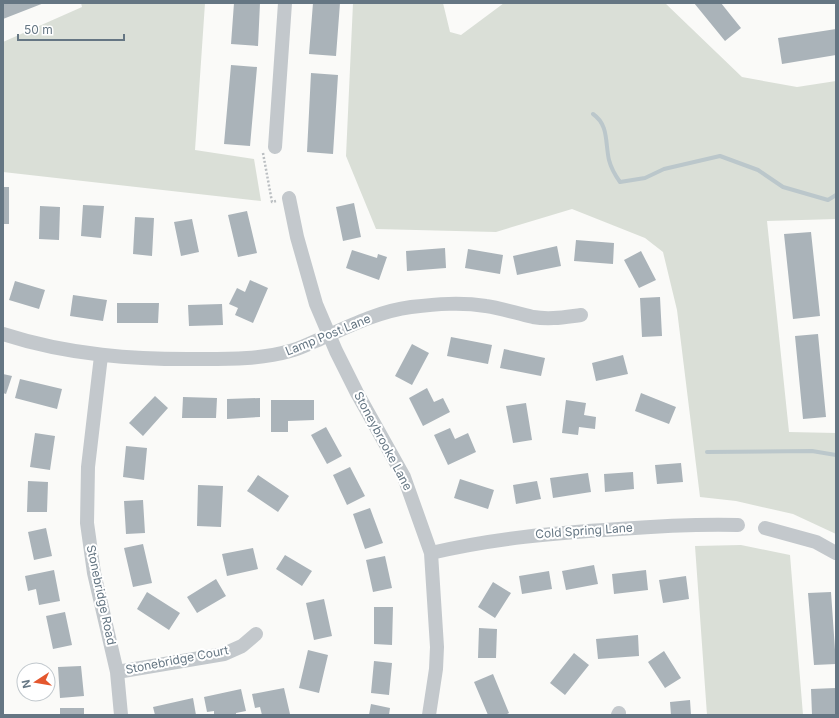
<svg xmlns="http://www.w3.org/2000/svg" width="839" height="718" viewBox="0 0 839 718" font-family="Inter,sans-serif">
  <style>
    .green { fill: #dadfd7 }
    .lines { fill: none; stroke-linecap: round; stroke-linejoin: round }
    .stream { stroke: #bbc7cb; stroke-width: 4 }
    .building { fill: #aab3b9 }
    .path { stroke: #bbbfc2; stroke-width: 2.5; stroke-dasharray: 2 2; stroke-linecap: butt }
    .minor { stroke: #c3c8cc; stroke-width: 14 }
    .labels { text-anchor: middle; stroke-width: 4; stroke-linejoin: round; paint-order: stroke }
    .street-label { font-size: 12px; fill: #657683; stroke: #fff }
  </style>
  <rect width="100%" height="100%" fill="#fafaf8"/>
  <!-- green -->
  <path class="green" d="M81,3H205L195,150L254,159L261,201L3,172V42L82,7Z
    M353,3H443L450,32L461,35L504,3H665L742,77L797,87L836,81V219L767,221L789,432L836,433V534L793,514L736,501L700,497L677,310L663,252L645,238L572,209L496,232L376,229L346,156Z
    M741,545L790,555L803,715H707L695,546Z"/>
  <g class="lines">
    <!-- stream -->
    <path class="stream" d="M593,114C609,125 605,143 609,160C611,168 615,175 620,182L645,178L664,169L720,156L758,170L783,187L828,200L836,195
      M707,452L812,451L836,455"/>
  </g>
  <!-- building -->
  <path class="building" d="M3,3H44L3,19Z
    M234,3H260L258,46L231,44Z
    M313,3H340L336,56L309,54Z
    M694,3H721L741,28L725,41Z
    M836,29V55L782,64L778,38Z
    M231,65L257,67L250,146L224,144Z
    M311,73L338,75L333,154L307,152Z
    M3,187H9V224H3Z
    M354,203L361,237L343,241L336,207Z
    M83,205L104,206L101,238L81,236Z
    M40,206L60,207L59,240L39,239Z
    M247,211L257,253L238,257L228,215Z
    M135,217L154,218L152,256L133,254Z
    M192,219L199,252L181,256L174,222Z
    M811,232L820,316L793,319L784,234Z
    M576,240L614,243L613,264L574,261Z
    M557,246L561,266L517,275L513,256Z
    M445,248L446,268L407,271L406,251Z
    M468,249L503,255L500,274L465,268Z
    M352,250L377,258L378,254L387,257L379,280L346,268Z
    M641,251L656,280L639,288L624,260Z
    M250,280L268,288L253,323L235,315L238,308L229,304L237,288L245,292Z
    M15,281L45,290L39,309L9,300Z
    M73,295L107,300L103,321L70,316Z
    M660,297L662,336L642,337L640,298Z
    M117,303H159L158,323H117Z
    M222,304L223,325L189,326L188,305Z
    M818,334L826,417L803,419L795,336Z
    M451,337L492,345L488,364L447,356Z
    M412,344L429,353L412,385L395,376Z
    M504,349L545,358L541,376L500,368Z
    M623,355L628,374L596,381L592,363Z
    M3,374L12,376L6,394L3,393Z
    M20,379L62,389L57,409L15,398Z
    M427,388L434,402L443,398L450,412L423,426L409,398Z
    M641,393L676,407L669,424L635,411Z
    M155,396L168,408L143,436L129,423Z
    M183,397L217,398L216,418H182Z
    M260,398V417L227,419V399Z
    M271,400H314V420L288,421V432H271Z
    M566,400L586,403L584,415L596,417L595,429L579,427L578,435L562,433Z
    M526,403L532,440L513,443L506,406Z
    M326,427L342,456L327,464L311,435Z
    M450,428L455,439L468,433L476,452L448,465L434,435Z
    M35,433L55,436L50,470L30,467Z
    M126,446L147,448L144,480L123,477Z
    M681,463L683,482L657,484L655,465Z
    M350,467L365,496L347,505L333,475Z
    M633,472L634,489L605,492L604,474Z
    M588,473L591,492L553,498L550,478Z
    M258,475L289,496L278,512L247,491Z
    M460,479L494,490L488,509L454,498Z
    M28,481L48,482L47,512H27Z
    M537,481L541,499L516,504L513,485Z
    M198,485L223,486L221,527L197,526Z
    M143,500L145,533L126,534L124,501Z
    M370,508L383,543L365,549L353,514Z
    M46,528L52,556L34,560L28,532Z
    M143,544L152,583L133,587L124,548Z
    M253,548L258,569L227,576L222,554Z
    M285,555L312,571L302,586L276,569Z
    M385,556L392,588L373,592L366,560Z
    M594,565L598,584L566,590L562,571Z
    M54,570L60,601L39,605L36,589L28,591L25,576Z
    M646,570L648,590L614,594L612,574Z
    M549,571L552,589L522,594L519,576Z
    M686,576L689,599L663,603L659,580Z
    M216,579L226,596L197,613L187,597Z
    M493,582L511,593L495,618L478,607Z
    M147,592L180,613L169,630L137,609Z
    M831,592L836,664L814,665L808,593Z
    M324,599L332,636L314,640L306,603Z
    M374,607H393L392,645L374,644Z
    M65,612L72,645L53,649L46,616Z
    M479,628L497,629L496,658H478Z
    M638,635L639,656L598,659L596,639Z
    M308,650L328,655L319,693L299,688Z
    M664,651L681,678L665,688L648,662Z
    M574,653L589,665L565,695L550,683Z
    M374,661L392,663L389,695L371,693Z
    M81,666L84,696L60,698L58,667Z
    M493,674L509,713L505,715H488L474,682Z
    M284,688L290,714L262,715L260,707L255,708L252,694Z
    M836,688V715H812L811,689Z
    M241,689L246,711L236,713V715H214V711L207,712L204,697Z
    M193,698L196,715H155L153,707Z
    M690,700L691,715H671L670,702Z
    M371,704L390,708L389,715H369Z
    M60,708H84V715H60Z"/>
  <g class="lines">
    <!-- path -->
    <path class="path" d="M263,153L272,202L276,201"/>
    <!-- minor -->
    <path class="minor" d="M275,147L285,3
      M289,198L297,237L316,304L336,351L357,393L404,477L431,553L437,647L436,669L429,715
      M3,334C68,355 135,360 203,359C232,359 262,359 290,351C299,349 308,344 318,340C347,327 379,311 411,307C437,304 461,302 486,306C502,308 518,314 533,317C550,320 565,317 581,315
      M101,356L88,467L87,523L94,573L117,672L121,715
      M765,528L816,542L836,553
      M431,553C495,538 554,533 619,529C659,526 698,524 738,525
      M117,672L224,654L242,646L256,634
      M618,715L619,713"/>
  </g>
  <g class="labels">
    <!-- street labels -->
    <g class="street-label">
      <text transform="translate(328 335) rotate(-22)" y="4">Lamp Post Lane</text>
      <text transform="translate(383 441) rotate(62)" y="4">Stoneybrooke Lane</text>
      <text transform="translate(584 531) rotate(-4)" y="4">Cold Spring Lane</text>
      <text transform="translate(101 595) rotate(78)" y="4">Stonebridge Road</text>
      <text transform="translate(177 660) rotate(-11)" y="4">Stonebridge Court</text>
    </g>
  </g>
  <!-- border -->
  <rect width="839" height="718" fill="none" stroke="#657683" stroke-width="8"/>
  <!-- north arrow -->
  <g transform="translate(36 682) rotate(258)"><circle r="19" fill="#ffffff" stroke="#c1c8cd"/>
  <path d="M0-3L7 15L0 10L-7 15Z" fill="#e4572e"/>
  <text y="-6" font-size="11" font-weight="bold" text-anchor="middle" fill="#657683">N</text>
  </g>
  <!-- scale -->
  <path d="M18 34v6h106v-6" fill="none" stroke="#657683" stroke-width="2"/>
  <text x="24" y="34" font-size="12" fill="#657683" stroke="#ffffff" stroke-width="3" paint-order="stroke">50 m</text>
</svg>
